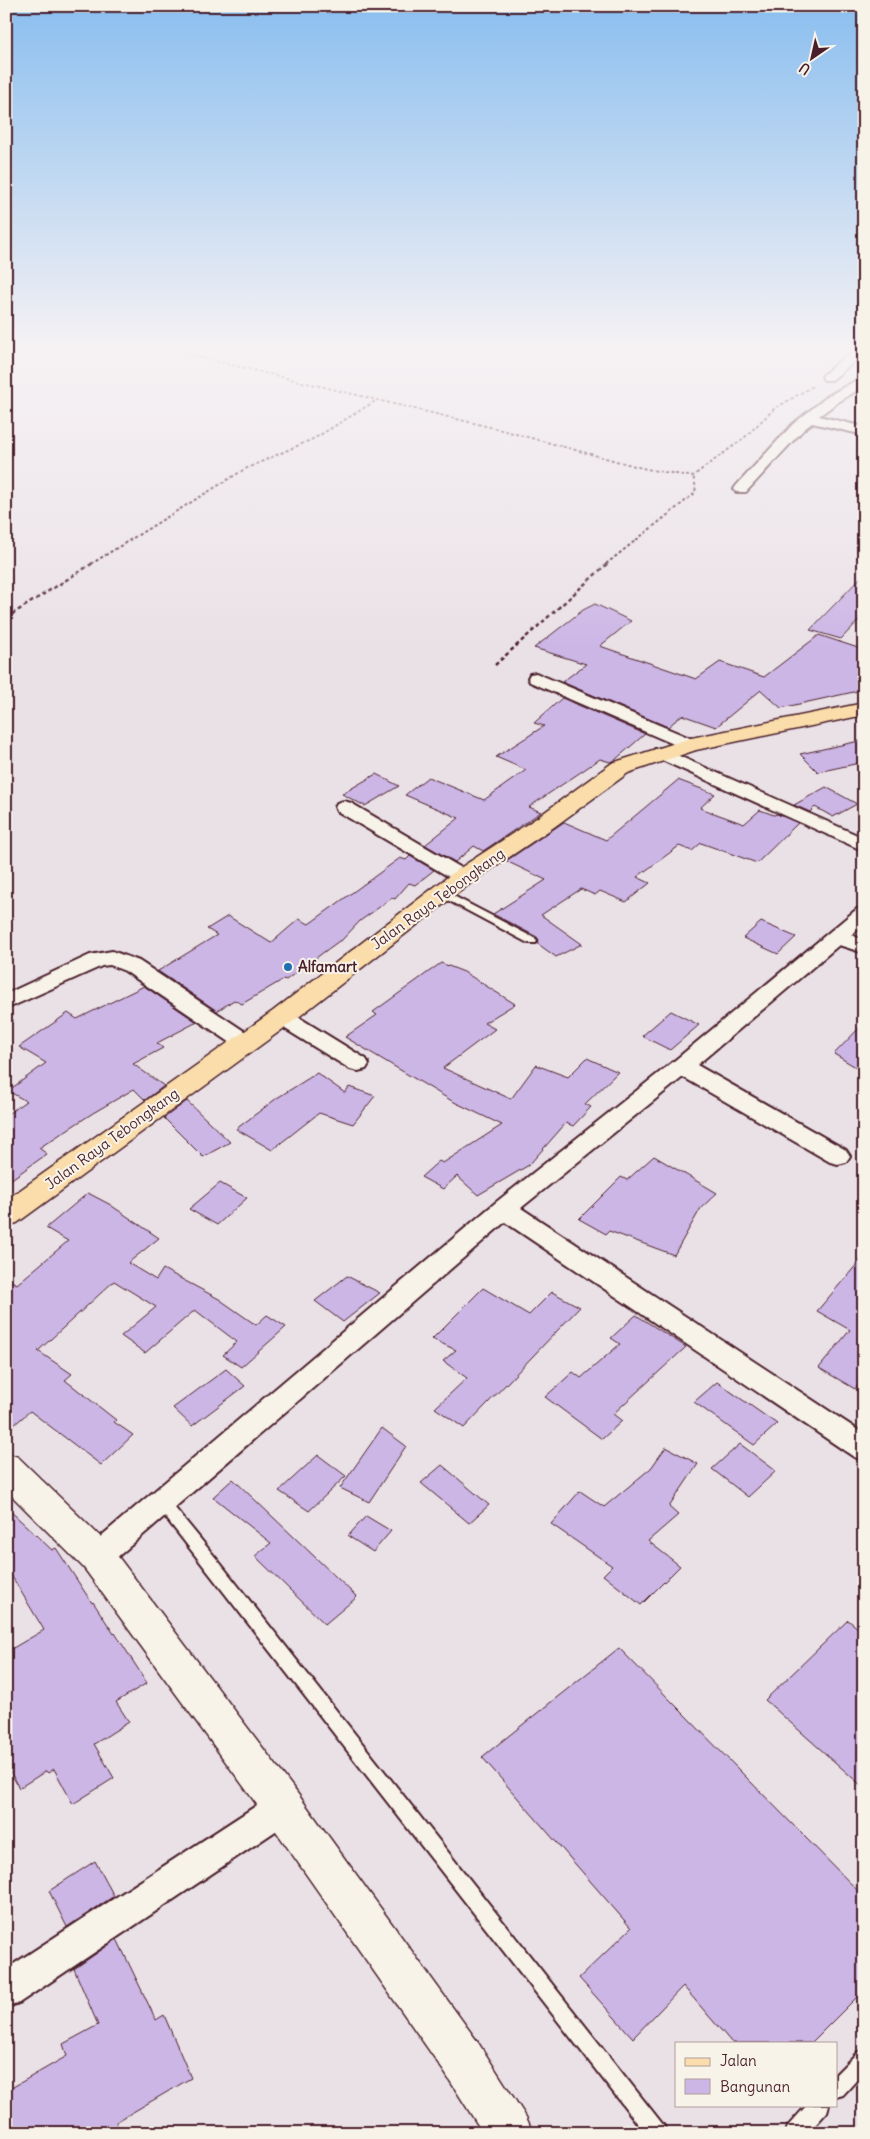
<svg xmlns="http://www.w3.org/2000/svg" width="870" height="2139" viewBox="0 0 870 2139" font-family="Delius,sans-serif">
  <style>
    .building { fill: #ccb6e6; stroke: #4a1f2b }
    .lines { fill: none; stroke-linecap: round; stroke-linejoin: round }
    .lane-casing { stroke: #4a1f2b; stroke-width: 4 }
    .street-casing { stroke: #4a1f2b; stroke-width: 4 }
    .secondary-casing { stroke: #4a1f2b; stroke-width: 3 }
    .primary-casing { stroke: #4a1f2b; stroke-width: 3 }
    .path-far1 { stroke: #4a1f2b; stroke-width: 2; stroke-dasharray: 3 2.5; stroke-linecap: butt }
    .path { stroke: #4a1f2b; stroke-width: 2.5; stroke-dasharray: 4 3; stroke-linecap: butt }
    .lane { fill: #f7f3e8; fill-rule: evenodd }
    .street { fill: #f7f3e8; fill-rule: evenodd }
    .secondary { fill: #f7f3e8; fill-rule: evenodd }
    .primary { fill: #faddab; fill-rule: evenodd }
    .poi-dot { fill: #1f6fb2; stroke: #f7f3e8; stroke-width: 2 }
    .labels { text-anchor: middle; stroke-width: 4; stroke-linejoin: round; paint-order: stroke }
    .street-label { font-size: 15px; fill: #4a1f2b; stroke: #f7f3e8 }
    .poi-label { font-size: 15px; font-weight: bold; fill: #4a1f2b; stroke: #f7f3e8; text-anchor: start }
  </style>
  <rect width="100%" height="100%" fill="#eae1e7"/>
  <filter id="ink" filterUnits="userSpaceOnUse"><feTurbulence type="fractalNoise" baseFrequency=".02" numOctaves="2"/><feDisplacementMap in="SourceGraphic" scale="10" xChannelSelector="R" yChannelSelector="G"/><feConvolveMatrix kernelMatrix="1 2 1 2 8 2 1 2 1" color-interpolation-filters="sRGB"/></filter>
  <g filter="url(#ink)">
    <!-- building -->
    <path class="building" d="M864,574V615L841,639L810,630Z
      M595,604L631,621L600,646L696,679L720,662L764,677L819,635L864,650V686L858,691L781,708L761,690L716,727L682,715L668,727L562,682L586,664L534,648L583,610Z
      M562,698L645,734L615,760L610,762L600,759L529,807L541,812L483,851L474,846L455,862L425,845L459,818L405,795L428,777L484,800L526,770L496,757L544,726L534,723Z
      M864,740V762L818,772L800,754Z
      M376,774L399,786L365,806L342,794Z
      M678,780L715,794L700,808L744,824L760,810L774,815L777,814L798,823L757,863L701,843L692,851L679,846L637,877L650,883L626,902L600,891L595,895L581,889L541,915L582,944L556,957L538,944L539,940L537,937L493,914L546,880L506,861L564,822L606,840Z
      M826,787L857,804L833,817L815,807L810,812L794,805Z
      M410,856L434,870L415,885L409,883L395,899L392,898L360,921L341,941H339L286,980L284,979L242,1004L234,1000L217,1011L158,971L217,935L207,929L228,916L271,943L299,919L309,924L400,858L406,860Z
      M761,922L796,937L778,954L743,938Z
      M441,963L464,972L515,1004L484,1023L495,1029L443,1068L511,1099L536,1065L568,1077L587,1058L618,1072L585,1104L591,1107L573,1126L566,1123L529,1165L478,1195L457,1176L443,1189L421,1177L439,1161L443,1163L502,1125L452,1101L345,1037L377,1015L373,1012Z
      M144,986L197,1022L157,1043L163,1048L133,1064L164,1086L145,1100L134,1089L93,1113L39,1148L47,1154L6,1183V1115L26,1101L8,1091L46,1063L19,1047L68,1013L77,1019Z
      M671,1011L699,1025L670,1050L642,1036Z
      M864,1023V1072L834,1054Z
      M317,1073L345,1093L349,1087L375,1096L353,1124L319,1113L272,1150L236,1129L277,1098Z
      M187,1101L230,1142L203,1157L164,1118Z
      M654,1156L717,1193L701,1208L674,1255L609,1231L606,1234L579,1219L621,1177L627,1180Z
      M220,1183L247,1198L217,1225L189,1209Z
      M88,1193L109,1204L159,1238L128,1263L156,1280L163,1269L219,1299L256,1325L267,1315L286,1327L241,1367L223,1355L237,1342L195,1310L145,1353L121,1336L156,1307L114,1281L38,1351L72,1374L65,1380L116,1420L114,1422L133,1435L101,1465L30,1411L6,1432V1278L17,1284L68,1241L46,1228Z
      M864,1256V1377L855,1389L819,1368L850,1330L817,1311Z
      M347,1276L380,1293L343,1322L315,1301Z
      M483,1288L529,1315L552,1292L580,1307L464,1428L435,1408L467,1378L443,1361L456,1350L432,1339Z
      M636,1315L686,1347L613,1414L622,1421L602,1439L545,1397L573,1372L581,1378L620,1344L611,1338Z
      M226,1369L245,1386L192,1426L173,1408Z
      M717,1382L777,1424L754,1445L694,1402Z
      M382,1428L406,1446L369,1502L340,1488Z
      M740,1444L776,1471L748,1497L712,1469Z
      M666,1447L698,1464L669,1507L678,1515L648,1541L680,1566L641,1605L603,1575L612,1566L551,1524L580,1491L604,1507L651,1468Z
      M318,1455L346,1476L309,1511L279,1491Z
      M442,1465L489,1505L469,1523L421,1483Z
      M233,1479L357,1597L325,1624L255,1556L271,1543L213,1497Z
      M6,1507L52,1550L56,1548L92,1603L93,1602L114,1634L115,1633L147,1683L116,1702L129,1722L94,1744L114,1778L73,1804L54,1769L48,1773L46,1771L19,1788L6,1764V1652L44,1630L11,1575H6Z
      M366,1516L391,1531L373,1552L348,1536Z
      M848,1620L864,1633V1788L765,1700Z
      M619,1648L864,1897V1990L811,2043H732L683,1986L633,2038L579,1978L631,1928L482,1757Z
      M95,1861L114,1896L67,1927L49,1891Z
      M117,1939L156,2020L164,2015L191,2078L116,2122L120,2133H6V2091L67,2056L63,2044L98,2025L74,1969Z"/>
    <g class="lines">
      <defs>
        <path id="lane" d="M442,890L536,939L537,941L536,943H528L438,895L437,893L438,891Z
          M161,1495L166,1497L220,1563L664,2126L666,2133H645L156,1505L154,1501L156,1497Z
          M864,2049V2072L843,2095L836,2097V2074L858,2052Z
          M807,2105H829L827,2112L808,2133H786L788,2126Z"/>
        <path id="street" d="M857,347H864V353L832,380H824L822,377L824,374Z
          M864,376V386L838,402L819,416L864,427V435L812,423L803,430L746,492H736L734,489L736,486L793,424L828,396Z
          M536,673L697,741L700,745L697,749L691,750L685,749L530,682L528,678L530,674Z
          M661,748L864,838V851L655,757L652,753L655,749Z
          M344,801L351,803L470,873L473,877L470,881L463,883L456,881L337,811L335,807L337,803Z
          M864,907V924L851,935L864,940V953L839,945L697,1065L846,1150L850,1156L846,1162L838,1164L830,1162L683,1077L521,1208L864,1434V1460L854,1457L505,1222L107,1566L97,1570L87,1566L82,1557L87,1548L495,1203L674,1061L857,909Z
          M112,951L139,961L253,1037L256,1042L253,1047L245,1049L237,1047L125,971L110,965L102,966L6,1009V994L90,955Z
          M282,1010L290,1012L366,1059L369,1064L366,1069L358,1071L350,1069L274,1022L271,1017L274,1012Z
          M283,1791L295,1796L300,1807L295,1818L19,2003L6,2008V1969L271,1796Z"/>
        <path id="secondary" d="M6,1453L18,1457L110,1546L297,1793L477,2041L526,2117L533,2133H483L445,2073L269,1821L84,1568L6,1490Z"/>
        <path id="primary" d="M864,703V715L696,750L628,773L554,827L472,882L291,1023L17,1223L6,1226V1200L273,1011L454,872L538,817L612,763L691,738Z"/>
      </defs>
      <!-- lane casing -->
      <use href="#lane" class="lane-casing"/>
      <!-- street casing -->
      <use href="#street" class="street-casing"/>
      <!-- secondary casing -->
      <use href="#secondary" class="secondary-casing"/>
      <!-- primary casing -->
      <use href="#primary" class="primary-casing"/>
      <!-- path-far1 -->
      <path class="path-far1" d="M157,347L494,428L646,469L689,476H693L744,438L774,409L813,386
        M91,564L245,469L315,438L377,400
        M606,564L694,494L696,488L693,476"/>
      <!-- path -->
      <path class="path" d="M6,618L93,563
        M495,665L608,563"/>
      <!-- lane -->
      <use href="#lane" class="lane"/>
      <!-- street -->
      <use href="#street" class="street"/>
      <!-- secondary -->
      <use href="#secondary" class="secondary"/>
      <!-- primary -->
      <use href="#primary" class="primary"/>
    </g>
  </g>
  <!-- sky -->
  <linearGradient id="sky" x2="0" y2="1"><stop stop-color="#8abeef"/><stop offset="0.54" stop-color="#f6f2f4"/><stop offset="1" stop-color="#f6f2f4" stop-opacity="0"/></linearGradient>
  <rect width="870" height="646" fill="url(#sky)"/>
  <!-- markers -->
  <circle class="poi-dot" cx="288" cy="967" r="5"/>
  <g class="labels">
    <!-- street labels -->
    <g class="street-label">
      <text transform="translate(438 899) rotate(-36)" y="5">Jalan Raya Tebongkang</text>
      <text transform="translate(112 1139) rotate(-36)" y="5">Jalan Raya Tebongkang</text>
    </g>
    <!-- poi labels -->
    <g class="poi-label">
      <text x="298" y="972">Alfamart</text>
    </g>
  </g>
  <!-- margin -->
  <rect width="870" height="2139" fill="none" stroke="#f7f3e8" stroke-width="25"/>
  <rect x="12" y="12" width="845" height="2114" fill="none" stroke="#4a1f2b" stroke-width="2" filter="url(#ink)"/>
  <!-- legend -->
  <rect x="675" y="2042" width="162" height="65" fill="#f7f3e8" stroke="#b29e9c"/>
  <rect x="685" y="2058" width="25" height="8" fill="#faddab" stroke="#b29e9c"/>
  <text x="720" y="2066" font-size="15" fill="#4a1f2b">Jalan</text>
  <rect x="685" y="2079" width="25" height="15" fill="#ccb6e6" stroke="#b29e9c"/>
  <text x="720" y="2092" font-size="15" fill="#4a1f2b">Bangunan</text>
  <!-- north arrow -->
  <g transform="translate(812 58) rotate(214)" stroke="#f7f3e8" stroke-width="4" paint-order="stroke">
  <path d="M0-4L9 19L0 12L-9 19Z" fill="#4a1f2b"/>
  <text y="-8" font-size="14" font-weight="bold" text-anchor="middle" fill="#4a1f2b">U</text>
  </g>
</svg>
